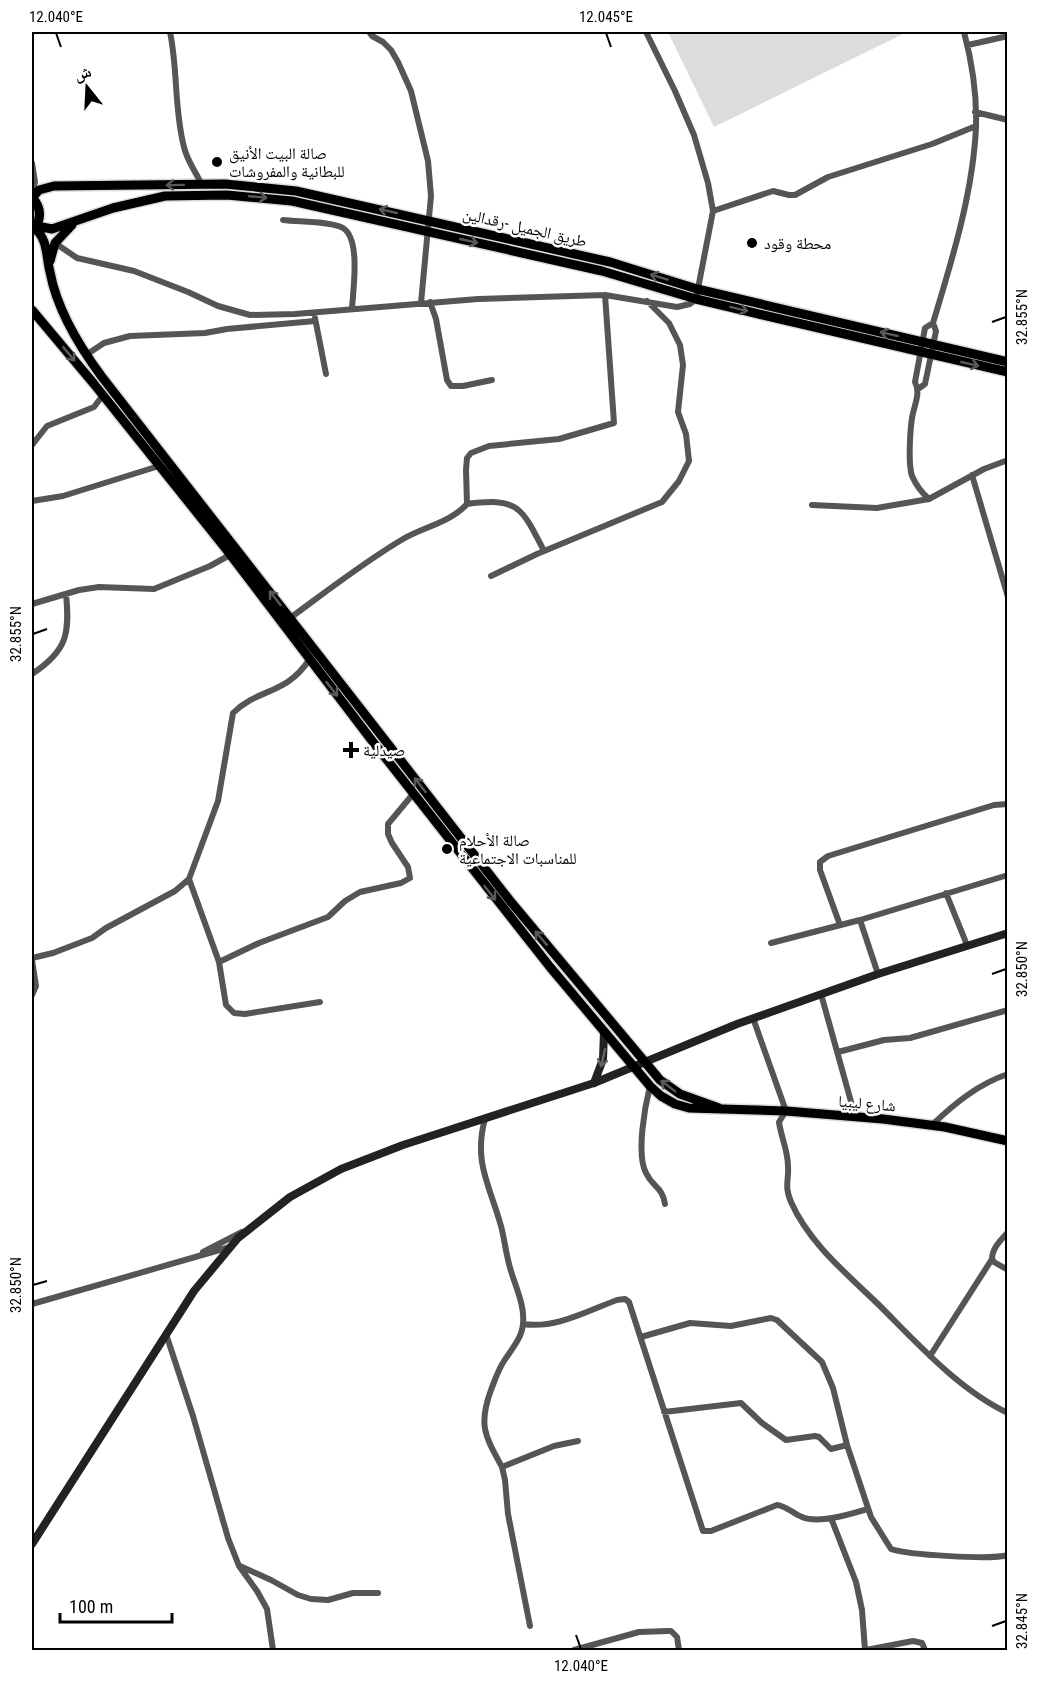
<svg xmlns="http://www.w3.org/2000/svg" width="1039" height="1682" viewBox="0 0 1039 1682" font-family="'Roboto Condensed','Noto Naskh Arabic',sans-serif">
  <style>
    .green { fill: #dcdcdc }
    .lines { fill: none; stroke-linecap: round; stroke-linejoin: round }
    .primary-casing { stroke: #dbdbdb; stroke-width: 12 }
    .street { stroke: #555; stroke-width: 6 }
    .secondary { stroke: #222; stroke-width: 8 }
    .primary { stroke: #000; stroke-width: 9 }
    .oneway { stroke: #595959 }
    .oneway2 { stroke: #646464 }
    .ticks { fill: none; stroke: #000; stroke-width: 2 }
    .poi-dot { fill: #000; stroke: #fff; stroke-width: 2 }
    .labels { text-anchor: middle; stroke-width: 5; stroke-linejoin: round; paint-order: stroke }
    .poi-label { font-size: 16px; fill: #000; stroke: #fff; text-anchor: start }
    .street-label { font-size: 16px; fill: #000; stroke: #fff }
    .neatline { fill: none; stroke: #000; stroke-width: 2 }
    .ticks-label { font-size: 15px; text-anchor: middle; fill: #000 }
  </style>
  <rect width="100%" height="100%" fill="#fff"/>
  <!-- green -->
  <path class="green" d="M668,32H907L714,127Z"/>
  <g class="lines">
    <defs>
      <path id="primary" d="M32,197C41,207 42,218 34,230
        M32,198L39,190L54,186L225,184L296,191L610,262L697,289L1008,362
        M37,226L52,229L113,208L165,196L227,195L292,201L602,271L696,299L763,315L1008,372
        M35,229C48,239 46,257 50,272C57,310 79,346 102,377L511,902L660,1080L680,1094L719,1108
        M50,261L55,243L72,225
        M32,310L94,384L226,549L373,742L550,967L650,1086L661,1096L675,1104L689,1108L786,1111L883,1119L945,1127L1008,1141"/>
    </defs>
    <!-- primary casing -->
    <use href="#primary" class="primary-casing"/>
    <!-- street -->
    <path class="street" d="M170,32C178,70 174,109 184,147C187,161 196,172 202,185
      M369,32L372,36L383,42L391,50L398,62L411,91L428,161L431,196L421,303
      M968,45L1008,36
      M975,112L1008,120
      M32,163L35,182L32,191
      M713,211L773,191L789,195H795L828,177L932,144L976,126
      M283,220C298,222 331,221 343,228C361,239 353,290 352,309
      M55,243L77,258L134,271L188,292L218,306L250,315L295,314L478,299L605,295L677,307L690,304L696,299L713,211L708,183L694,135L675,91L646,32
      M430,302L436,319L447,380L451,386H463L492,380
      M315,318L326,374
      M86,355L104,343L130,336L205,333L227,329L315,321
      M918,389L925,384L936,331L933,323C952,260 973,193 976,127C977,95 972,62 964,32
      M32,445L47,426L94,407L103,395
      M972,475L1008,597
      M929,499C922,493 916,485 912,476C908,464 910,432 912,418C914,405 921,394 915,382L925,328L933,323
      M32,501L63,496L159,466
      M467,504C519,497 522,508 544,551
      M812,505L877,508L929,499L984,469L1008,460
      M491,576L537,554L662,502L679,481L689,461L686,434L678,412L683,365L680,345L669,323L647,301
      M32,604L79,590L99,587L154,589L210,566L230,555
      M290,618C327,591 364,562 403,539C424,527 451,522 467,504L466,470L467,458L471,453L489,446L559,439L614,423L605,295
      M32,674C67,651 70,634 66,594
      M189,879L219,962L226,1005L234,1013L245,1014L320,1002
      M946,893L967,945
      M860,920L878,974
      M840,925L820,870V862L828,856L994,805L1008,804
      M771,943L860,920L1008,875
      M32,958L53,953L92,938L106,928L175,891L189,879L218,801L233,713C258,688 286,695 309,660
      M32,960L36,986L32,995
      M219,962L259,943L328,917L345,901L360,892L401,883L410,878L408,867L392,843L388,834V824L413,794
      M821,994L855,1116
      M753,1018L786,1111L779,1122C781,1137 788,1151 788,1166C789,1181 784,1186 791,1202C809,1243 847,1274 879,1305C917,1343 959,1390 1008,1413
      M838,1052L884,1040L910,1038L1008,1010
      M650,1086C645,1106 636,1154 646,1173C653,1188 662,1186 665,1204
      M485,1119C473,1162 490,1186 501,1226C505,1241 506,1256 511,1271C516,1288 525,1306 523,1324C522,1338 511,1350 504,1361C498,1370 495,1380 491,1390C478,1425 485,1436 502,1467L554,1446L578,1441
      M932,1125C954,1104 978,1084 1008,1074
      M203,1252L242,1232
      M992,1259L994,1262L1008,1270
      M32,1304L230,1247
      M523,1324C556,1329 587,1311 617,1300L625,1299L629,1302L703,1531H711L777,1505C786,1506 794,1514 802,1517C819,1524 851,1514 868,1509
      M166,1334L193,1416L228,1538L239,1566L257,1591L267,1609L273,1650
      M641,1337L690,1323L731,1326L771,1318L777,1320L822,1362L833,1388L847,1445
      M930,1356L992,1259C992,1248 1001,1240 1008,1232
      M664,1412L741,1403L762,1423L786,1440L815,1436L819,1437L831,1449L847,1445L871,1517L891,1549C908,1555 991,1560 1008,1555
      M502,1467L505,1480L508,1514L530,1626
      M831,1518L856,1582L862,1610L865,1650
      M240,1566L271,1580L298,1595L311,1599L328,1600L353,1593H378
      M574,1650L639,1632L668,1631H671L677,1637L679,1650
      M866,1650L913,1641L922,1643L925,1650"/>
    <!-- secondary -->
    <path class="secondary" d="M594,1083L603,1059L604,1032
      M32,1544L194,1291L238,1238L290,1197L341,1169L403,1145L594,1083L737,1024L878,974L1008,933"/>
    <!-- primary -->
    <use href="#primary" class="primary"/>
  </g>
  <!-- one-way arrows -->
  <defs><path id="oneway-shaft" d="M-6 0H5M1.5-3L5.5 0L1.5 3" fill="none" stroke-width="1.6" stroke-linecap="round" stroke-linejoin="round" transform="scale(1.5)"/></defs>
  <g class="oneway">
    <use href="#oneway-shaft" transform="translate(175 185) rotate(179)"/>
    <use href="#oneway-shaft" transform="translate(258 197) rotate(5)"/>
    <use href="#oneway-shaft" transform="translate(388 211) rotate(-167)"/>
    <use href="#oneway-shaft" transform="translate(469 241) rotate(13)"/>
    <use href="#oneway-shaft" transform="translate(659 277) rotate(-163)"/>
    <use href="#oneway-shaft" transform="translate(739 309) rotate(14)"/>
    <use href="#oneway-shaft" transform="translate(889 334) rotate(-167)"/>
    <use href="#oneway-shaft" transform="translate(69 354) rotate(50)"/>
    <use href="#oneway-shaft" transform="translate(970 364) rotate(13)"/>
    <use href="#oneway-shaft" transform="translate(275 598) rotate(-128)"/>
    <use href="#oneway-shaft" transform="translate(332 689) rotate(52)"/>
    <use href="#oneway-shaft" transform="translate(420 785) rotate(-128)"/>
    <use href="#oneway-shaft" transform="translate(490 893) rotate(52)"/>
    <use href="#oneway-shaft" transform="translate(541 938) rotate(-130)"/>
    <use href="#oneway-shaft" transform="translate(668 1086) rotate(-143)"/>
  </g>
  <use class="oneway2" href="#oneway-shaft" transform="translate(603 1058) rotate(103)"/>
  <!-- ticks -->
  <path class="ticks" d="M56,33L61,47M606,33L611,47M992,322L1006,317M33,634L47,629M992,974L1006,969M33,1285L47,1281M992,1626L1006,1621M576,1635L581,1649"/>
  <!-- markers -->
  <g class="poi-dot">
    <circle cx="217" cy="162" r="6"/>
    <circle cx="752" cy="243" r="6"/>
    <path d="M348 741h6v6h6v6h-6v6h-6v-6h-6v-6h6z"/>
    <circle cx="447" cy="849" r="6"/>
  </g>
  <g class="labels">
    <!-- poi labels -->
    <g class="poi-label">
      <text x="229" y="159">صالة البيت الأنيق<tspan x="229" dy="18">للبطانية والمفروشات</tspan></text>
      <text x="764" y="249">محطة وقود</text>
      <text x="363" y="756">صيدلية</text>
      <text x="459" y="846">صالة الأحلام<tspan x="459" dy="18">للمناسبات الاجتماعية</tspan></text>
    </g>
    <!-- street labels -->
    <g class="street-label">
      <text transform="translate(525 227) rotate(13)" y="6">طريق الجميل -رقدالين</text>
      <text transform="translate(867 1103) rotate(5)" y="6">شارع ليبيا</text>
    </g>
  </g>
  <!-- border -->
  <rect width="1039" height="1682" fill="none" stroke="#ffffff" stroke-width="66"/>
  <!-- north arrow -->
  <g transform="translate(87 87) rotate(342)" stroke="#ffffff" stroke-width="4.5" paint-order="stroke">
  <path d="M0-4.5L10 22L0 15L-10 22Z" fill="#000000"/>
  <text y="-9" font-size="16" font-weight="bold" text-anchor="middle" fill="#000000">ش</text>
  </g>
  <!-- scale -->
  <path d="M60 1613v9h112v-9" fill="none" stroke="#000000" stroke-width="3"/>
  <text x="69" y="1613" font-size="18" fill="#000000" stroke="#ffffff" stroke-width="4.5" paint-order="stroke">100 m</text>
  <rect x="33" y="33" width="973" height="1616" class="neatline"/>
  <g class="ticks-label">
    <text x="56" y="22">12.040°E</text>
    <text x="606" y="22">12.045°E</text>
    <text transform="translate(1022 317) rotate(-90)" y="5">32.855°N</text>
    <text transform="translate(16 634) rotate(-90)" y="5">32.855°N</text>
    <text transform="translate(1022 969) rotate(-90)" y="5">32.850°N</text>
    <text transform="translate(16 1285) rotate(-90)" y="5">32.850°N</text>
    <text transform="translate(1022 1621) rotate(-90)" y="5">32.845°N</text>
    <text x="581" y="1671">12.040°E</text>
  </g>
</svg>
